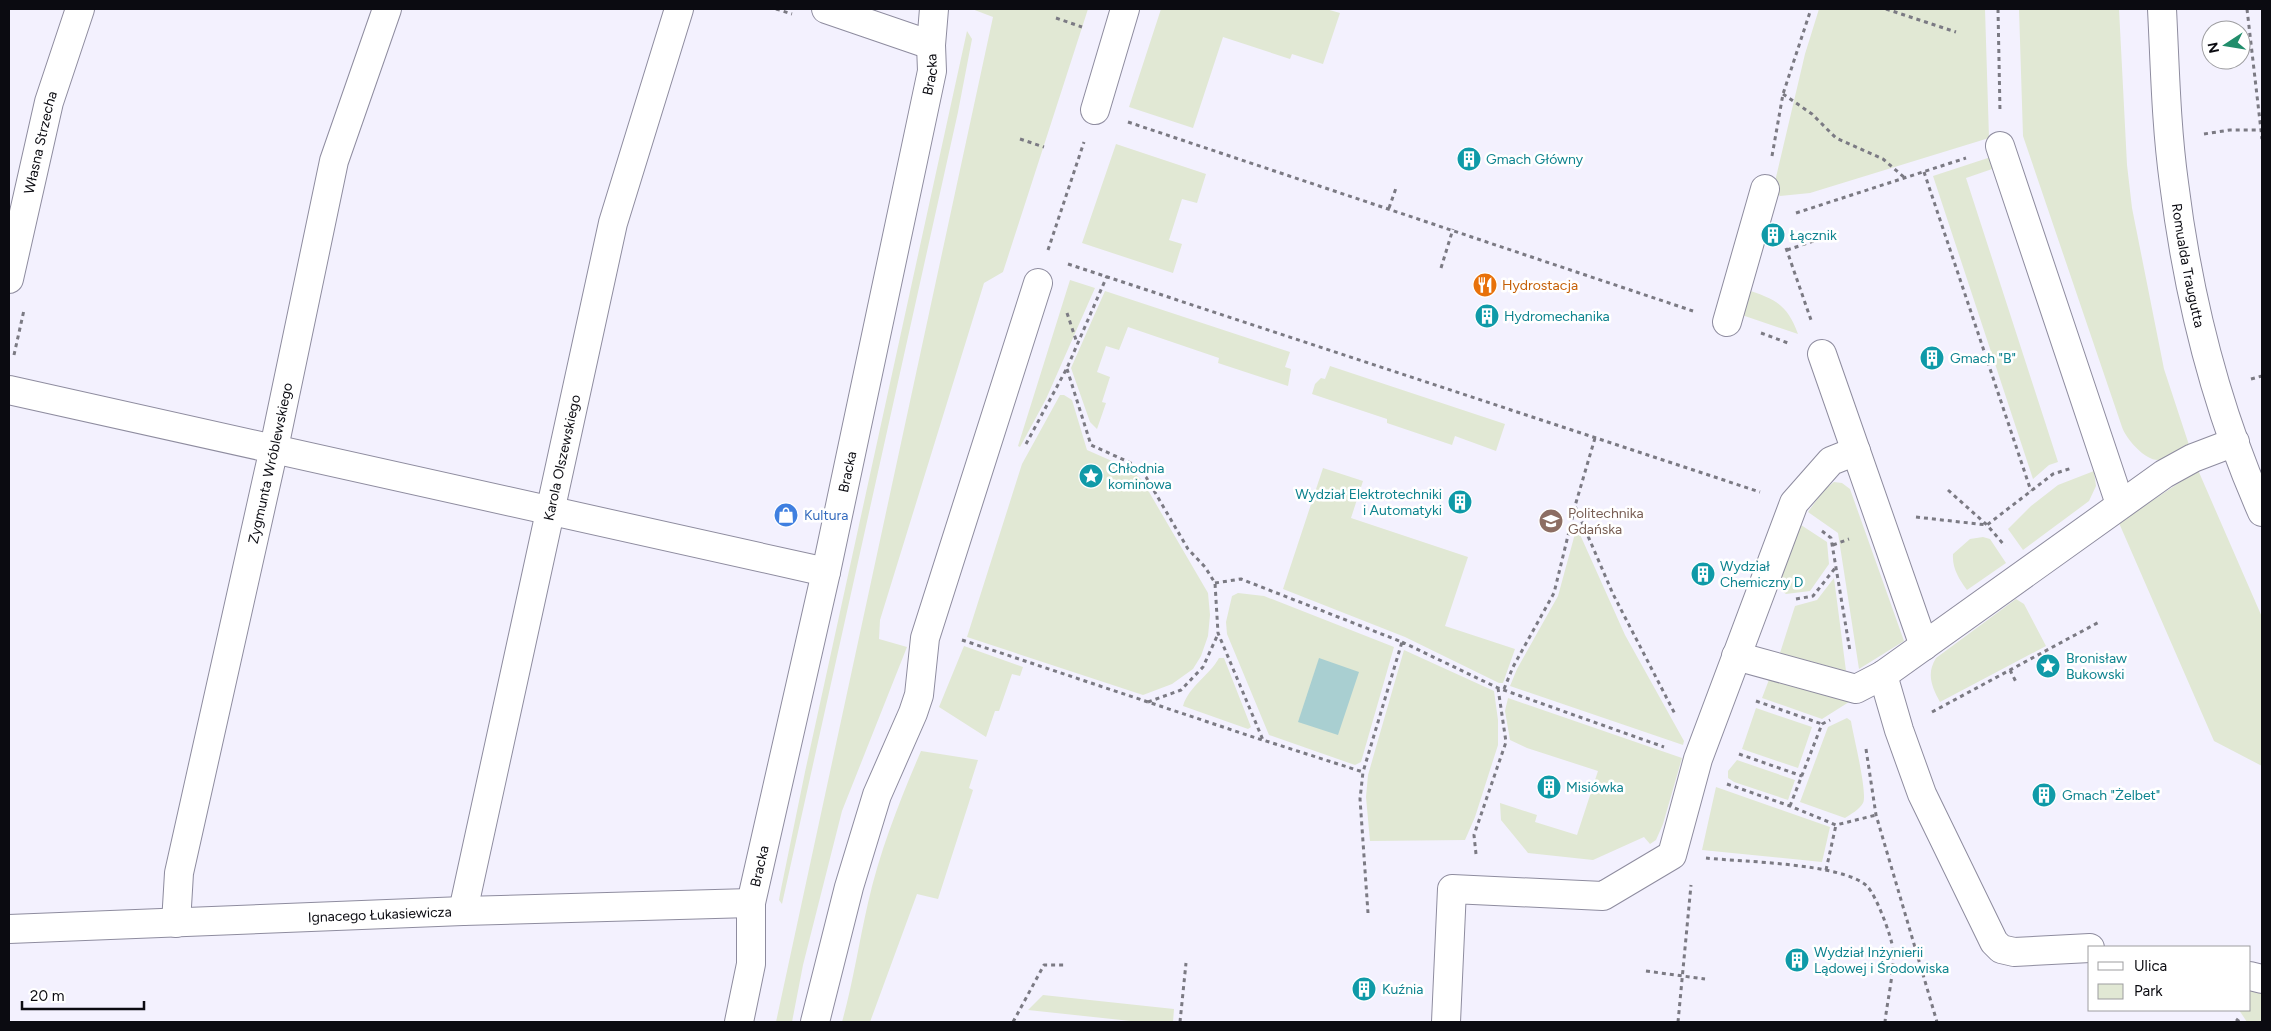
<svg xmlns="http://www.w3.org/2000/svg" width="2271" height="1031" viewBox="0 0 2271 1031" font-family="Figtree,sans-serif">
  <style>
    .green { fill: #e1e8d4 }
    .water { fill: #a9cfd1 }
    .lines { fill: none; stroke-linecap: round; stroke-linejoin: round }
    .minor-casing { stroke: #8e8c9f; stroke-width: 30 }
    .path { stroke: #7b7a83; stroke-width: 3; stroke-dasharray: 4 4; stroke-linecap: butt }
    .minor { stroke: #fff; stroke-width: 28 }
    .labels { text-anchor: middle; stroke-width: 5; stroke-linejoin: round; paint-order: stroke }
    .street-label { font-size: 14px; fill: #0b0b11; stroke: #fff }
    .culture-label { font-size: 14px; fill: #0d838f; stroke: #fff; text-anchor: start }
    .food-label { font-size: 14px; fill: #c56008; stroke: #fff; text-anchor: start }
    .education-label { font-size: 14px; fill: #785e54; stroke: #fff; text-anchor: start }
    .shop-label { font-size: 14px; fill: #366cbe; stroke: #fff; text-anchor: start }
  </style>
  <rect width="100%" height="100%" fill="#f3f1fe"/>
  <!-- green -->
  <path class="green" d="M972,9H1088L1003,272L984,283L880,620L879,639L907,647L842,811L803,965L792,1022H776L993,17Z
    M1161,9H1326L1340,13L1323,64L1292,54L1290,59L1223,37L1193,128L1129,107Z
    M1819,9H1985L1989,138L1810,193L1780,196L1773,190L1805,54Z
    M2019,9H2119L2127,165L2132,208L2164,369L2189,445C2180,451 2171,459 2160,460C2146,462 2126,439 2122,427L2023,136Z
    M967,31L972,39L958,112L782,904L779,900L780,894L805,772Z
    M1116,144L1206,174L1197,203L1182,199L1169,240L1182,244L1173,273L1082,243Z
    M1994,156L1998,167L1966,178L2058,462L2049,465L2033,479L1933,176Z
    M1070,280L1095,288L1046,399L1020,447L1018,446Z
    M1745,289C1774,299 1787,303 1798,334L1736,313Z
    M1105,291L1290,352L1285,367L1291,369L1288,386L1218,363L1219,358L1128,327L1119,350L1106,346L1097,372L1110,377L1102,402L1106,403L1097,429L1090,422L1071,368Z
    M1330,366L1505,424L1496,451L1455,436L1452,445L1387,423V419L1312,394L1315,384L1321,378L1325,379Z
    M1060,395H1064L1072,400L1087,450L1130,469L1142,480L1208,593L1210,615L1208,636L1201,656L1193,669L1172,684L1143,695L967,637L1022,464Z
    M1323,468L1363,481L1351,518L1468,557L1445,626L1515,649L1503,683H1499L1405,637L1283,589Z
    M2198,470L2262,617V766L2214,741L2119,523Z
    M2094,471L2096,486L2089,501L2023,550L2008,529L2031,506L2058,485Z
    M1834,482L1842,483L1850,489L1904,641L1859,669L1838,533L1808,512L1823,491Z
    M1801,525L1827,542L1829,564L1810,591L1786,594L1773,584L1782,554Z
    M1576,530H1578L1625,635L1684,741L1683,745L1510,686L1517,669L1558,596Z
    M1983,537L1990,539L2006,563L1967,590C1959,579 1952,568 1953,554L1970,539Z
    M1834,578L1846,671L1780,653L1795,606L1817,600Z
    M1238,593L1264,596L1394,647L1361,762L1355,765L1269,735L1227,634L1226,622L1232,596Z
    M2016,599L2024,604L2046,646L1940,702C1932,687 1926,674 1936,658Z
    M964,646L1023,667L1020,676L1012,674L999,711H995L986,737L939,707Z
    M1404,650L1494,691L1498,720V745L1475,817L1465,840L1370,841L1366,797L1368,775Z
    M1219,658H1224L1251,727L1248,729L1183,706C1189,686 1209,676 1219,658Z
    M1770,677L1849,702L1822,719L1762,698Z
    M1508,698L1682,758L1663,824L1656,840L1650,844L1644,837L1593,860L1528,853L1501,820L1500,803L1537,815L1535,822L1577,835L1598,771L1527,748L1510,740L1505,711Z
    M1756,708L1812,727L1798,768L1742,749Z
    M1847,718L1851,721C1853,735 1868,793 1863,803C1859,810 1851,814 1845,818L1800,802L1828,727Z
    M921,751L978,760L969,788L973,790L938,899L917,894L870,1022H842C853,983 859,942 868,903C880,850 900,800 921,751Z
    M1737,760L1795,780L1788,800L1734,782L1728,778V771Z
    M1716,787L1830,827L1822,862L1702,850Z
    M2250,987L2262,990V1022H2247L2239,1010H2250Z
    M1043,995L1174,1009L1173,1022H1140L1028,1010Z"/>
  <!-- water -->
  <path class="water" d="M1319,658L1359,672L1338,735L1298,722Z"/>
  <g class="lines">
    <defs>
      <g id="minor">
        <path d="M826,9L931,45"/>
        <path id="s1" d="M2162,9C2165,67 2166,125 2174,183C2188,296 2216,408 2262,512"/>
        <path d="M1095,110L1125,9"/>
        <path d="M2000,146L2120,504"/>
        <path id="s2" d="M9,279L49,102L80,9"/>
        <path d="M1727,322L1765,189"/>
        <path d="M1822,354L1924,646"/>
        <path d="M9,390L826,572"/>
        <path d="M1736,656L1856,689L1883,675L2164,474L2193,458L2235,442"/>
        <path d="M1883,675L1899,730L1922,794L1994,942L2001,949L2014,952L2090,948"/>
        <path id="s3" d="M463,911L613,223L679,9"/>
        <path id="s4" d="M176,923L179,873L274,448L334,161L387,9"/>
        <path id="s5" d="M9,929L463,911L751,903"/>
        <path d="M2250,976L2262,979"/>
        <path id="s6" d="M739,1022L751,964V903L826,572L932,71L931,45L934,9"/>
        <path d="M815,1022L849,887L877,795L913,713L919,695L925,638L1038,283"/>
        <path d="M1446,1022L1452,889L1603,896L1672,855L1698,759L1794,503L1831,461L1856,451"/>
      </g>
    </defs>
    <!-- minor casing -->
    <use href="#minor" class="minor-casing"/>
    <!-- path -->
    <path class="path" d="M776,9L792,14
      M1886,9L1956,32
      M1998,9L2000,112
      M2247,9L2262,139
      M1056,18L1082,27
      M1783,94L1812,114L1836,138L1883,159L1905,178
      M1128,122L1693,311
      M2204,134L2230,130H2262
      M1020,139L1044,147
      M1772,156L1783,94L1811,9
      M1924,172L2031,491
      M1389,208L1396,188
      M1796,213L1966,158
      M1786,248L1811,320
      M1048,250L1084,142
      M1787,250L1826,237
      M1068,264L1760,492
      M1441,268L1453,229
      M1067,313L1077,343
      M1761,333L1788,343
      M14,355L24,310
      M1067,369L1091,445L1133,464L1146,477L1188,549L1205,567L1215,583L1218,633L1263,740L1363,772L1360,799L1368,913
      M2251,379L2262,376
      M1595,438L1575,506L1613,594L1676,716
      M1026,444L1067,368L1107,276
      M1948,490L1987,525L2005,546
      M1916,517L1987,525L2053,474L2072,468
      M1822,531L1831,538L1850,651
      M1833,545L1849,539
      M1215,583L1241,579L1402,642L1363,772
      M1796,599L1813,596L1836,567
      M962,640L1262,740
      M1402,642L1498,688L1664,747
      M2010,670L2016,682
      M1504,689L1513,667L1554,593L1575,507
      M1756,701L1822,724
      M1148,702L1181,690L1203,667L1218,634
      M1932,712L2101,621
      M1866,749L1876,815L1937,1022
      M1739,754L1802,776
      M1727,784L1790,806L1836,825L1876,815
      M1790,806L1822,724L1830,720
      M1476,854L1474,835L1506,742L1498,688
      M1706,858C1743,862 1842,863 1867,886C1876,895 1892,937 1893,950C1895,968 1887,1002 1885,1022
      M1826,870L1836,825
      M1646,971L1705,979
      M2236,1019L2240,1022
      M1013,1022L1044,965H1064
      M1180,1022L1186,963
      M1678,1022L1691,885"/>
    <!-- minor -->
    <use href="#minor" class="minor"/>
  </g>
  <!-- icons -->
  <defs>
    <symbol id="building-disc" viewBox="-11 -11 22 22"><circle r="9.5" fill="#0f9aa8" stroke="#fff"/><path d="M-4-6H4V6H1V3H-1V6H-4ZM-2.5-4.3h1.7v1.8h-1.7ZM.8-4.3h1.7v1.8H.8ZM-2.5-1h1.7V.8h-1.7ZM.8-1h1.7V.8H.8Z" fill="#fff"/></symbol>
    <symbol id="restaurant-disc" viewBox="-11 -11 22 22"><circle r="9.5" fill="#e8710a" stroke="#fff"/><path d="M-5-6h1v4h1v-4h1v4h1v-4h1v5L-1.5 .5V6h-2V.5L-5-1ZM5-6V6H3V1.5H1.5Q1.5-4 5-6Z" fill="#fff"/></symbol>
    <symbol id="sight-disc" viewBox="-11 -11 22 22"><circle r="9.5" fill="#0f9aa8" stroke="#fff"/><path d="M0-6L1.8-2.2L6-1.7L2.9 1.2L3.7 5.4L0 3.3L-3.7 5.4L-2.9 1.2L-6-1.7L-1.8-2.2Z" fill="#fff"/></symbol>
    <symbol id="shop-disc" viewBox="-11 -11 22 22"><circle r="9.5" fill="#3f7fe0" stroke="#fff"/><path d="M-5-2.5h2.3a2.7 3.5 0 0 1 5.4 0H5L5.5 6h-11ZM-1.5-2.5h3a1.5 2.3 0 0 0-3 0Z" fill="#fff"/></symbol>
    <symbol id="university-disc" viewBox="-11 -11 22 22"><circle r="9.5" fill="#8d6e63" stroke="#fff"/><path d="M0-5L7-2L0 1L-7-2ZM-4 1L0 2.5L4 1V4Q0 6-4 4Z" fill="#fff"/></symbol>
  </defs>
  <g fill-rule="evenodd">
    <use href="#building-disc" x="1455" y="145" width="28" height="28"/>
    <use href="#building-disc" x="1759" y="221" width="28" height="28"/>
    <use href="#restaurant-disc" x="1471" y="271" width="28" height="28"/>
    <use href="#building-disc" x="1473" y="302" width="28" height="28"/>
    <use href="#building-disc" x="1918" y="344" width="28" height="28"/>
    <use href="#sight-disc" x="1077" y="462" width="28" height="28"/>
    <use href="#building-disc" x="1446" y="488" width="28" height="28"/>
    <use href="#shop-disc" x="772" y="501" width="28" height="28"/>
    <use href="#university-disc" x="1537" y="507" width="28" height="28"/>
    <use href="#building-disc" x="1689" y="560" width="28" height="28"/>
    <use href="#sight-disc" x="2034" y="652" width="28" height="28"/>
    <use href="#building-disc" x="1535" y="773" width="28" height="28"/>
    <use href="#building-disc" x="2030" y="781" width="28" height="28"/>
    <use href="#building-disc" x="1783" y="946" width="28" height="28"/>
    <use href="#building-disc" x="1350" y="975" width="28" height="28"/>
  </g>
  <g class="labels">
    <!-- street labels -->
    <g class="street-label">
      <text dy="5" stroke="none"><textPath href="#s6" startOffset="968">Bracka</textPath></text>
      <text dy="5" stroke="none"><textPath href="#s2" startOffset="140">Własna Strzecha</textPath></text>
      <text dy="5" stroke="none"><textPath href="#s1" startOffset="258">Romualda Traugutta</textPath></text>
      <text dy="5" stroke="none"><textPath href="#s3" startOffset="464">Karola Olszewskiego</textPath></text>
      <text dy="5" stroke="none"><textPath href="#s4" startOffset="470">Zygmunta Wróblewskiego</textPath></text>
      <text dy="5" stroke="none"><textPath href="#s6" startOffset="562">Bracka</textPath></text>
      <text dy="5" stroke="none"><textPath href="#s6" startOffset="158">Bracka</textPath></text>
      <text dy="5" stroke="none"><textPath href="#s5" startOffset="371">Ignacego Łukasiewicza</textPath></text>
    </g>
    <!-- culture labels -->
    <g class="culture-label">
      <text x="1486" y="164">Gmach Główny</text>
      <text x="1790" y="240">Łącznik</text>
      <text x="1504" y="321">Hydromechanika</text>
      <text x="1950" y="363">Gmach "B"</text>
      <text x="1108" y="473">Chłodnia<tspan x="1108" dy="16">kominowa</tspan></text>
      <text x="1442" y="499" text-anchor="end">Wydział Elektrotechniki<tspan x="1442" dy="16">i Automatyki</tspan></text>
      <text x="1720" y="571">Wydział<tspan x="1720" dy="16">Chemiczny D</tspan></text>
      <text x="2066" y="663">Bronisław<tspan x="2066" dy="16">Bukowski</tspan></text>
      <text x="1566" y="792">Misiówka</text>
      <text x="2062" y="800">Gmach "Żelbet"</text>
      <text x="1814" y="957">Wydział Inżynierii<tspan x="1814" dy="16">Lądowej i Środowiska</tspan></text>
      <text x="1382" y="994">Kuźnia</text>
    </g>
    <!-- food labels -->
    <g class="food-label">
      <text x="1502" y="290">Hydrostacja</text>
    </g>
    <!-- education labels -->
    <g class="education-label">
      <text x="1568" y="518">Politechnika<tspan x="1568" dy="16">Gdańska</tspan></text>
    </g>
    <!-- shop labels -->
    <g class="shop-label">
      <text x="804" y="520">Kultura</text>
    </g>
  </g>
  <!-- border -->
  <rect width="2271" height="1031" fill="none" stroke="#0b0b11" stroke-width="20"/>
  <!-- legend -->
  <rect x="2088" y="946" width="162" height="65" fill="#ffffff" stroke="#9d9da0"/>
  <rect x="2098" y="962" width="25" height="8" fill="#ffffff" stroke="#9d9da0"/>
  <text x="2134" y="971" font-size="15" fill="#0b0b11">Ulica</text>
  <rect x="2098" y="984" width="25" height="15" fill="#e1e8d4" stroke="#9d9da0"/>
  <text x="2134" y="996" font-size="15" fill="#0b0b11">Park</text>
  <!-- north arrow -->
  <g transform="translate(2226 45) rotate(258)"><circle r="24" fill="#ffffff" stroke="#9d9da0"/>
  <path d="M0-4L9 19L0 12L-9 19Z" fill="#218d6b"/>
  <text y="-8" font-size="14" font-weight="bold" text-anchor="middle" fill="#0b0b11">N</text>
  </g>
  <!-- scale -->
  <path d="M22 1001v8h122v-8" fill="none" stroke="#0b0b11" stroke-width="2.5"/>
  <text x="30" y="1001" font-size="15" fill="#0b0b11" stroke="#ffffff" stroke-width="4" paint-order="stroke">20 m</text>
</svg>
